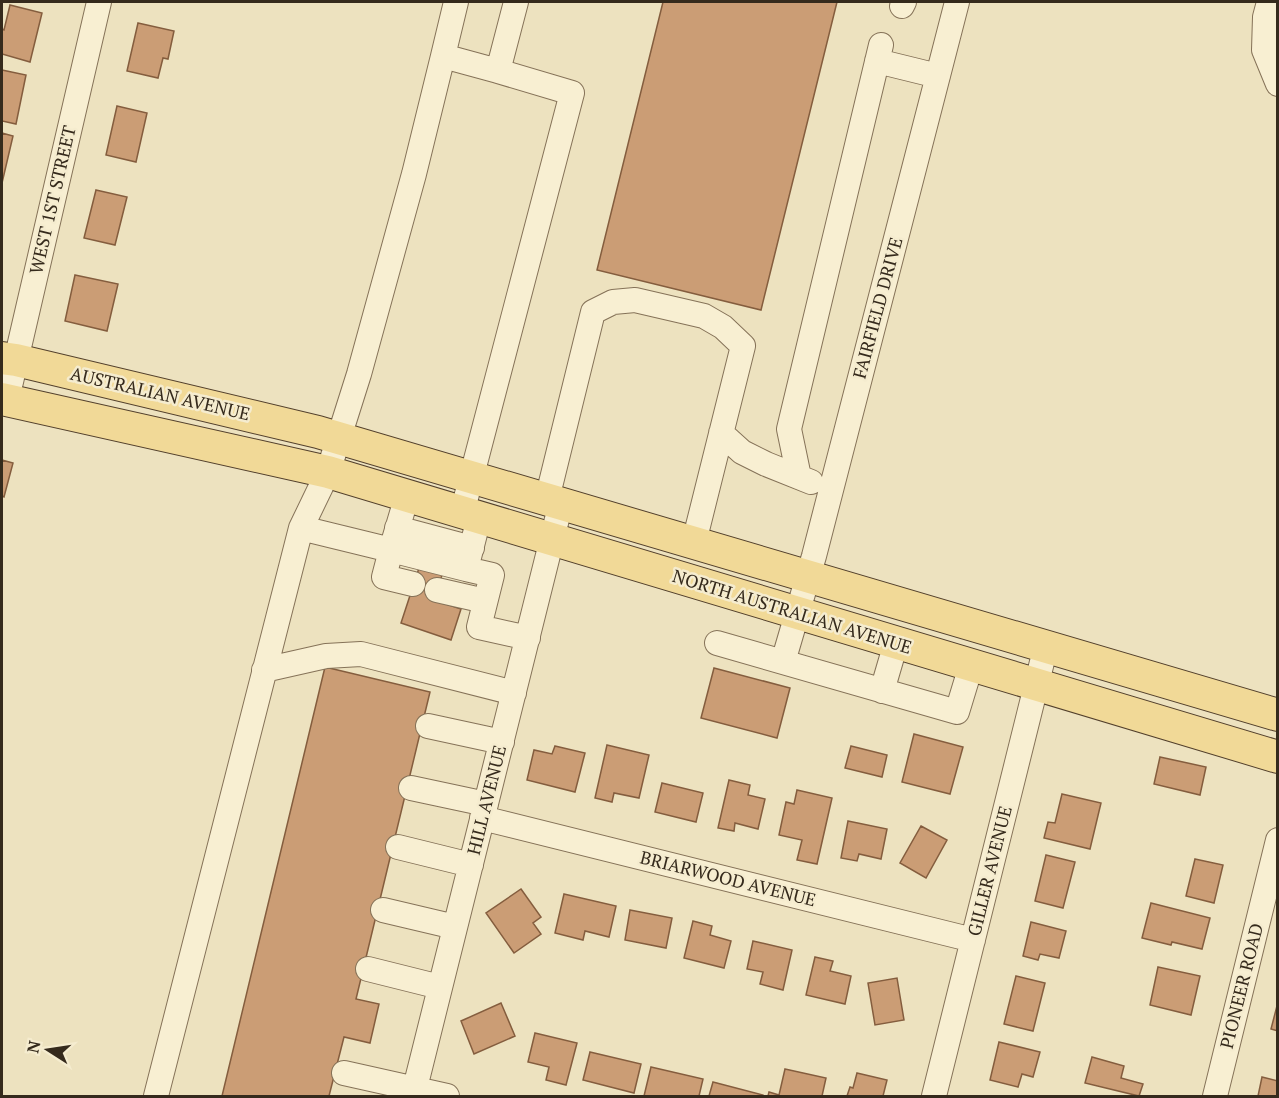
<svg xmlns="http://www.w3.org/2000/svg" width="1279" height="1098" viewBox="0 0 1279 1098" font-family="'PT Serif',serif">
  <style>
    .building { fill: #cb9d75; stroke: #845d3e; stroke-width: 1.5 }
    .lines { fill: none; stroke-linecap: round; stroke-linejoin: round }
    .minor-casing { stroke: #857258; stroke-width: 26 }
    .major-casing { stroke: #53402c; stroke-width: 34 }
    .minor { stroke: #f8efd2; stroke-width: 24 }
    .major { stroke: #f1d997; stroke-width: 32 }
    .labels { text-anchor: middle; stroke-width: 5; stroke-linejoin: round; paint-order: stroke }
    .street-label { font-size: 18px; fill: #352a1c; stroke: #f5eccf }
  </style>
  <rect width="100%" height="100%" fill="#ede2bf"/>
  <!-- building -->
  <path class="building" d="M663,2H837L761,310L597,270Z
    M10,5L42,13L30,62L2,54V29L4,30Z
    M138,23L174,31L168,59L163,58L158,78L127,71Z
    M2,70L26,75L16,124L2,121Z
    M117,106L147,113L136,162L106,155Z
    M2,133L13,136L2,183Z
    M96,190L127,197L115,245L84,238Z
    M75,275L118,284L107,331L65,321Z
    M2,460L13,463L4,497L2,496Z
    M420,565L443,572L434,600L461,609L451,640L401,623Z
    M325,667L430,692L356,999L379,1004L370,1043L344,1037L329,1096H222Z
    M714,668L790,688L777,738L701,718Z
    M914,734L963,747L950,794L902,782Z
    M607,745L649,755L639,798L614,793L612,802L595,798Z
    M555,746L585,753L575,792L527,780L534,750L552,754Z
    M851,746L887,755L882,777L845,768Z
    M1160,757L1206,767L1200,795L1154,784Z
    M729,780L750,785L748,795L765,799L758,829L735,823L734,831L718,828Z
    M662,783L703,793L696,822L655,812Z
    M797,790L832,798L817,864L797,860L802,840L779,835L786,802L794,804Z
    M1062,794L1101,803L1090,849L1044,838L1048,822L1055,823Z
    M848,821L887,829L881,859L859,854L857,861L841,858Z
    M921,826L947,840L926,878L900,863Z
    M1046,855L1075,862L1063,908L1035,901Z
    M1195,859L1223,865L1214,903L1186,896Z
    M521,889L541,917L533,923L541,934L514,953L486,913Z
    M564,894L616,906L609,937L585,931L583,940L555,933Z
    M1151,903L1210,918L1202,949L1172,942L1171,945L1142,938Z
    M630,910L672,918L666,948L625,940Z
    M693,921L712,926L710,935L731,941L724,968L684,958Z
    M1031,922L1066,931L1059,958L1040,954L1038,960L1023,956Z
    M753,941L792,950L783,990L760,984L763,972L747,969Z
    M815,957L833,961L830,971L851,976L845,1004L806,995Z
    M1158,967L1200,976L1191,1015L1150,1005Z
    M1016,976L1045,983L1033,1031L1004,1024Z
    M897,978L904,1020L875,1025L868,983Z
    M1278,1002V1031L1271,1029Z
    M501,1003L515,1036L474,1054L461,1021Z
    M535,1033L577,1043L566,1085L546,1080L549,1067L528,1062Z
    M999,1042L1040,1052L1033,1077L1022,1074L1018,1087L990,1080Z
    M590,1052L641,1064L634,1093L583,1080Z
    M1092,1057L1124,1066L1121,1078L1143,1084L1139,1096L1085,1083Z
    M651,1067L703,1079L699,1096H644Z
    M785,1069L826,1078L822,1096H768L769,1092L779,1095Z
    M857,1073L887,1080L883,1096H847L850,1087L853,1088Z
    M1262,1077L1278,1081V1096H1258Z
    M713,1082L763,1095V1096H709Z"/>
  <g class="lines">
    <defs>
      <path id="minor" d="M456,2L443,56L498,71
        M1269,2L1265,17L1264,50L1278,84
        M902,6L904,2
        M877,61L938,76
        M7,399L99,2
        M721,433L742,452L766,464L811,482
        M799,477L789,429L881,45
        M547,499L593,312L613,302L635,300L704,316L723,327L743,346L694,542
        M462,513L572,93L498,71L516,2
        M479,518L466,569L492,575L479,627L528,638
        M301,528L391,550L407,496
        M397,528L472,548
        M413,584L384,577L391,550L466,569
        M437,590L485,601
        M717,643L957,712L971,666
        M783,662L814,556L957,2
        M264,670L326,656L361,654L514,693
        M882,691L896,643
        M428,726L502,742
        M411,788L486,804
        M482,818L973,940
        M398,847L471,865
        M383,910L455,927
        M368,969L440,987
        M344,1073L447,1096
        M156,1096L301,528L328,472L359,374L414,174L443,56
        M413,1096L561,503
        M934,1096L1046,646
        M1215,1096L1278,840"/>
      <path id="major" d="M2,358L16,360L318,432L1278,715
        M2,399L328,472L1278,757"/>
    </defs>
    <!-- minor casing -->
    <use href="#minor" class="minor-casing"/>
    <!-- major casing -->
    <use href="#major" class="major-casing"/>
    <!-- minor -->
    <use href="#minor" class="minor"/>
    <!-- major -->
    <use href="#major" class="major"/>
  </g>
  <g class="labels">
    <!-- street labels -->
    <g class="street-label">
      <text transform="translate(53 200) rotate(-77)" y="6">WEST 1ST STREET</text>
      <text transform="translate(878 308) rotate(-75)" y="6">FAIRFIELD DRIVE</text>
      <text transform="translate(160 394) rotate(13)" y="6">AUSTRALIAN AVENUE</text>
      <text transform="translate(792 612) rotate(17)" y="6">NORTH AUSTRALIAN AVENUE</text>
      <text transform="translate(487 800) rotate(-76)" y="6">HILL AVENUE</text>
      <text transform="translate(990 871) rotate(-76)" y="6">GILLER AVENUE</text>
      <text transform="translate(728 879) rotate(14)" y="6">BRIARWOOD AVENUE</text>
      <text transform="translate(1242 986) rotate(-76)" y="6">PIONEER ROAD</text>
    </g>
  </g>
  <!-- border -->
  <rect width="1279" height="1098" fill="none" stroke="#352a1c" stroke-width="6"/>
  <!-- north arrow -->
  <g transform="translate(48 1050) rotate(282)" stroke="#f5eccf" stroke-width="4.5" paint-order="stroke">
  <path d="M0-4.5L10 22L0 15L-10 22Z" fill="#352a1c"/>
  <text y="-9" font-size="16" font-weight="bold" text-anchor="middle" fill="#352a1c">N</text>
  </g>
</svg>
